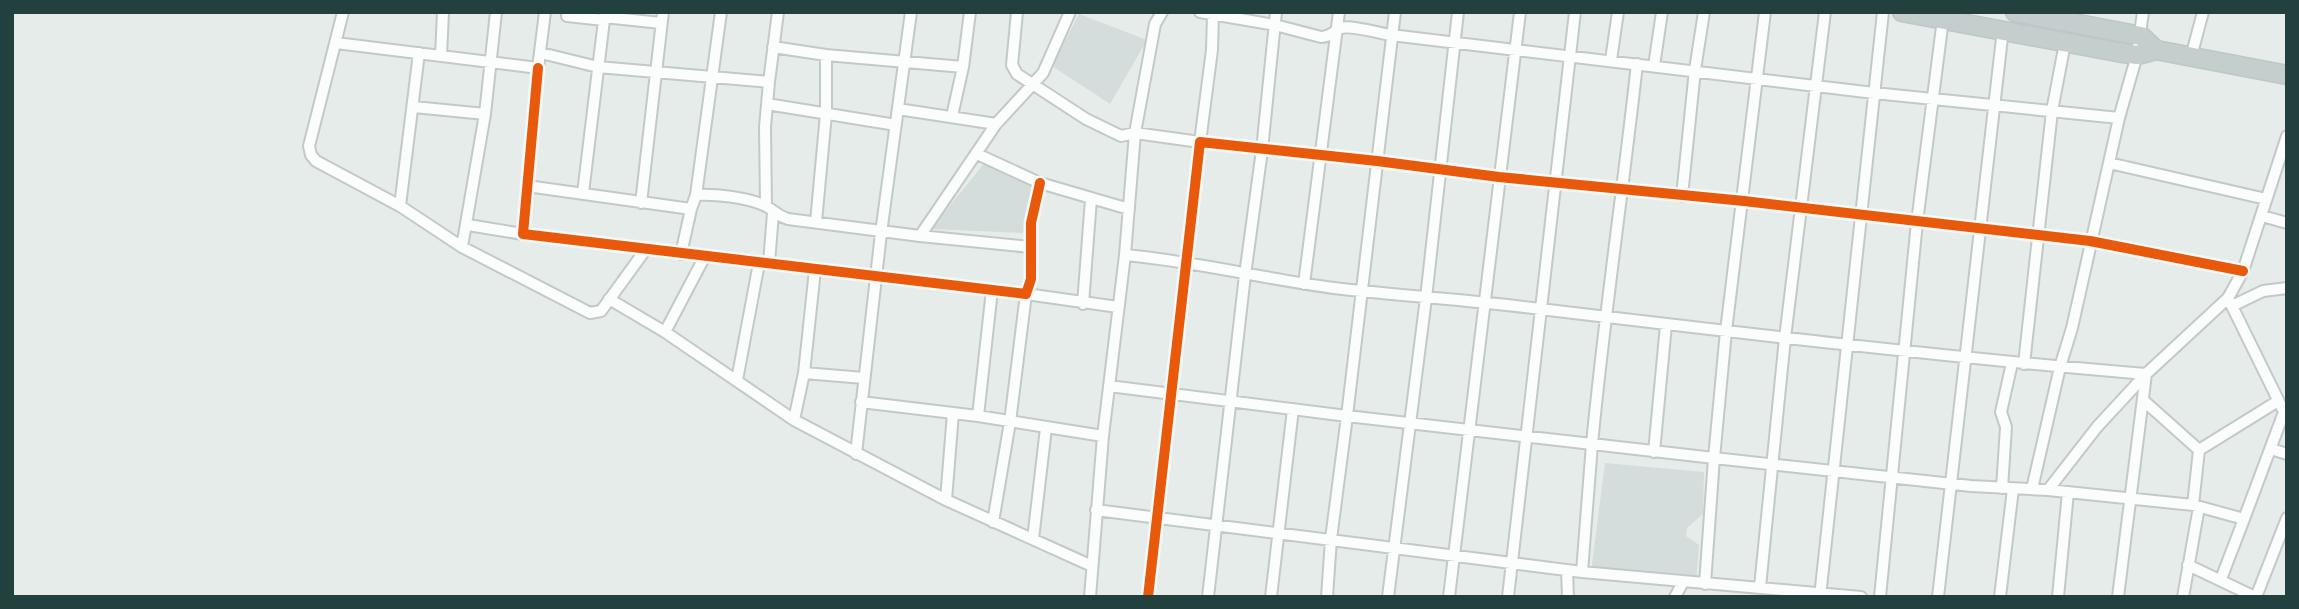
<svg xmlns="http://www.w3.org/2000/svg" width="2299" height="609" viewBox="0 0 2299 609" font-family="Quicksand,sans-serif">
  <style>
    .built { fill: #d4dddb }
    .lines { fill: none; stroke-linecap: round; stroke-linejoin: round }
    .minor-casing { stroke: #c3c9c7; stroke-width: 14 }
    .trunk-casing { stroke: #bdc7c6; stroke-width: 21 }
    .minor { stroke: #fbfcfc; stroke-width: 10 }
    .trunk { stroke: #c4cecd; stroke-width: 18 }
    .cycleway-casing { stroke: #f5faf8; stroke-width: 15 }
    .cycleway { stroke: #e8590c; stroke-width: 10 }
  </style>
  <rect width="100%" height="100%" fill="#e6ecea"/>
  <!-- built -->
  <path class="built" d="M1079,14L1147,40L1110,104L1052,66Z
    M987,160L1038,184L1023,233L931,229Z
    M1605,463L1704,472L1703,514L1687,528L1686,536L1699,545L1696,582L1591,572Z"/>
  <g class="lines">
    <defs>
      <path id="minor" d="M343,12L309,146L311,155L316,161L400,206L462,247L590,313L601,311L646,249
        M1017,12L1012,65L1017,74L1086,119L1121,136L1135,133L1200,142L1212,50L1213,15
        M1200,12L1275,25L1321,37C1331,37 1333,31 1341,28C1351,25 1379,33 1391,35L1874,93L2119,118
        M1395,12L1347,416L1592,444L1582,572
        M567,16L604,20
        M604,17L661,23
        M336,43L538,68L545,12
        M773,47L826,55L963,67
        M541,53L598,67L769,82L778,12
        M441,56L443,12
        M2191,57L2203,12
        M1611,60L1618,12
        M1637,64C1623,191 1604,317 1592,444L1714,458L1726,331L1765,12
        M1654,66L1662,12
        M538,68L523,234L1026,294L1031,279V223L1040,183
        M767,104L896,125
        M414,107L485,114
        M898,109L996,124
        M952,116L963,67L970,12
        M977,154L1040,183L1129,209
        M2109,163L2266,199
        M527,186L691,209L696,195C717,194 744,197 764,205C773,209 775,215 788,219L920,236L996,124L1043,73L1070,12
        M583,193L605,12
        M696,195L721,12
        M1682,196L1695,70L1704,12
        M641,203L663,12
        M400,206L419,53
        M766,206L765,127L769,82
        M2262,216L2287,223
        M816,222L826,114V55
        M468,225L523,234
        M920,236L1030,247
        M462,247L485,114L496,12
        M681,254L691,209
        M1125,255C1195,261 1264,279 1334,288C1403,296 1471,300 1540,309C1741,333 1943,357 2146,374
        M769,263L773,213
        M1304,284L1339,12
        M992,290L978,416L1103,436
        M609,299L665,332L794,420L946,500L1092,566
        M1083,304L1091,199
        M2232,306L2263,291L2287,288
        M665,332L705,256
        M2024,364L2052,111L2065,43
        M804,373L864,378
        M737,380L759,263
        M1109,386L1347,416L1331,539L1327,597
        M2143,400L2199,450L2278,401
        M861,402L953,413
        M794,420L804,373L815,270
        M2271,449L2287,454
        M1654,452L1666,325
        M856,454L881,233L911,12
        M2002,488L2006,427L2001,412L2012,363
        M2032,489L2060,367L2072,328L2119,118L2137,55L2143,12
        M2048,490L2097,427L2146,374L2228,298L2243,271L2287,136
        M946,500L953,413L978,416
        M2193,505L2244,519L2284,412L2228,298
        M1096,510L1582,572L1861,597
        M993,522L1010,422L1026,294L1118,307
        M1033,539L1046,428
        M2188,565L2255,597
        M1567,570L1568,597
        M2221,579L2244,519
        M1705,584L1714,458L1971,486L2048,490L2193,505L2199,450
        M1760,587L1785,338L1825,12
        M1090,597L1103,436L1125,255L1135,133L1155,24L1162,12
        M1148,597L1200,142L1377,161L1499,177L1744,201L2090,241L2243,271
        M1208,597L1245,275L1262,150L1276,12
        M1271,597L1293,409
        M1388,597L1426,298L1458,12
        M1449,597L1520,12
        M1508,597L1575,12
        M1675,597L1683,582
        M1820,597L1883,12
        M1880,597L1917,222L1943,19
        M1938,597L2003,29
        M2000,597L2013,489
        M2058,597L2068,492
        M2118,597L2146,374
        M2183,597L2199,507
        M2256,597L2287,518"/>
      <path id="trunk" d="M1902,12L2117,52L2137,55L2156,50L2287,75
        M2015,12L2141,36L2156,50"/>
    </defs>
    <!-- minor casing -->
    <use href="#minor" class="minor-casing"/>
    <!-- trunk casing -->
    <use href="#trunk" class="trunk-casing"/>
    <!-- minor -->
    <use href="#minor" class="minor"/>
    <!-- trunk -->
    <use href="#trunk" class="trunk"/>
    <defs>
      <path id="cycleway" d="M538,68L523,234L1026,294L1031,279V223L1040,183
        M1148,597L1200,142L1377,161L1499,177L1744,201L2090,241L2243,271"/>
    </defs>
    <!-- cycleway casing -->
    <use href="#cycleway" class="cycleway-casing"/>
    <!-- cycleway -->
    <use href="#cycleway" class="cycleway"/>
  </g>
  <!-- border -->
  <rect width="2299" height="609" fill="none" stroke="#22413e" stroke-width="28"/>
</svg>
